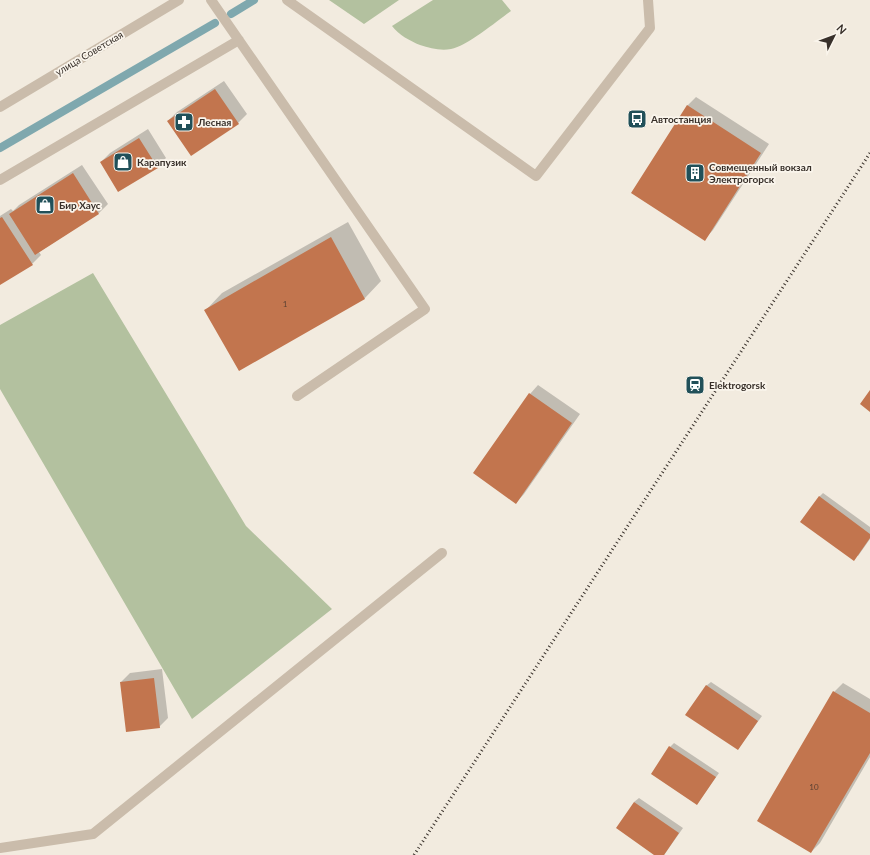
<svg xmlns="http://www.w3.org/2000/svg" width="870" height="855" viewBox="0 0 870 855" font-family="Lato,sans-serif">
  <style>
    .green { fill: #b3c19f }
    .shadow { fill: #0003 }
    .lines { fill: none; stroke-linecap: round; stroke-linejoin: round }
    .stream { stroke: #7fa8ae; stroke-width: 8 }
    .building { fill: #c2754e }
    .service { stroke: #cabcab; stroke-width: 10 }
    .tertiary { stroke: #cabcab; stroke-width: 10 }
    .rail { stroke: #38302a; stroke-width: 3; stroke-dasharray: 1 3; stroke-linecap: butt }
    .labels { text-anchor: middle; stroke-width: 3.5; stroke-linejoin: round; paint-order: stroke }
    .number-label { font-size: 8px; fill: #5a4133 }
    .street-label { font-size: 10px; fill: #38302a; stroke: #faf5ec }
    .poi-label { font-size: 10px; font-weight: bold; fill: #38302a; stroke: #faf5ec; text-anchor: start }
  </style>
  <rect width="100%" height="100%" fill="#f2ebdf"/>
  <!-- green -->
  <path class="green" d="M329,0H399L364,24Z
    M433,0H502L511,11C497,21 467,46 451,49C440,51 430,48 420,45C410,41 399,35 392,26Z
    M93,273L246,526L332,609L192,719L0,389V325Z"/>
  <!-- shadow -->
  <path class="shadow" d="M224,81L247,114L238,123L168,121L177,112Z
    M696,97L769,144L713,230L705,239L687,106Z
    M148,129L166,158L157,167L101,162L110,153Z
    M82,165L108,204L99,213L39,252L41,255L32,264L0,284V216L11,209L13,211L19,205Z
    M348,222L381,281L365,298L239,370L206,310L222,293Z
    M538,385L580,414L524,494L516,503L530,394Z
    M823,493L870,527V539L858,556L819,497Z
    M162,669L168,718L159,727L121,682L130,673Z
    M711,682L762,716L738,749L706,686Z
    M843,683L870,699V757L820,843L811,852L834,692Z
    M674,743L719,773L697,804L670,747Z
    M639,798L683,828L664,855H656L634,802Z"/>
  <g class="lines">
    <!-- stream -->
    <path class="stream" d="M231,14L254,0
      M0,148L215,23"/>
  </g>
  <!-- building -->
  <path class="building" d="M215,89L239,124L191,156L167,121Z
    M687,105L761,153L705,241L631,193Z
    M139,138L158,168L118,192L100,162Z
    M73,173L99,214L35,255L9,214Z
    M2,217L33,265L0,285V218Z
    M331,237L365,299L239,371L204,310Z
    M870,390V412L860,404Z
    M529,393L572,423L516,504L473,473Z
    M819,496L870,534V538L854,561L800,522Z
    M154,678L160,728L126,732L120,682Z
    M706,685L758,721L738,750L685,715Z
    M833,691L870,713V753L811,853L757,821Z
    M669,746L716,777L697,805L651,774Z
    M634,802L679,833L664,855H654L616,828Z"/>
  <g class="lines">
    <!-- service -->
    <path class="service" d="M211,0L425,309L297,396
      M287,0L536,176L650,28L648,0
      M0,180L239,40
      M0,848L93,834L442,553"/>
    <!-- tertiary -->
    <path class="tertiary" d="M0,107L179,0"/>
    <!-- rail -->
    <path class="rail" d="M414,855L870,153"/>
  </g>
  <!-- icons -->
  <defs>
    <symbol id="bus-square" viewBox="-11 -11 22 22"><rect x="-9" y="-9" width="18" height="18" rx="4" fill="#215059" stroke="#faf5ec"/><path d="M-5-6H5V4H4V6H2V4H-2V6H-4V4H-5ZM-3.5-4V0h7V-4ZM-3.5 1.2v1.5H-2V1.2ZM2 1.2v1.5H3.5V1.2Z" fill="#fff"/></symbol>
    <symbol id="pharmacy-square" viewBox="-11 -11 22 22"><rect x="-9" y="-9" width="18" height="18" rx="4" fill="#215059" stroke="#faf5ec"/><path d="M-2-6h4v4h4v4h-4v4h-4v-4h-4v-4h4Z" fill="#fff"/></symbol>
    <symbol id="shop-square" viewBox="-11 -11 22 22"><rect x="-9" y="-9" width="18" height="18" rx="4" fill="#215059" stroke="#faf5ec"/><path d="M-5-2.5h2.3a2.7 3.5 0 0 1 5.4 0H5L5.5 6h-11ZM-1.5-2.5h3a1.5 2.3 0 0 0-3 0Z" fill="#fff"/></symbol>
    <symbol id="building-square" viewBox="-11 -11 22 22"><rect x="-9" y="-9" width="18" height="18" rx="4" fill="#215059" stroke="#faf5ec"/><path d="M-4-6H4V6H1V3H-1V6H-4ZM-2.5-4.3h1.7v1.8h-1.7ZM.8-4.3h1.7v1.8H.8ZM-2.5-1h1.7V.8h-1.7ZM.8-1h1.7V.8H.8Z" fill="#fff"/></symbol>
    <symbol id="station-square" viewBox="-11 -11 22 22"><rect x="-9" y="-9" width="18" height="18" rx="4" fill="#215059" stroke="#faf5ec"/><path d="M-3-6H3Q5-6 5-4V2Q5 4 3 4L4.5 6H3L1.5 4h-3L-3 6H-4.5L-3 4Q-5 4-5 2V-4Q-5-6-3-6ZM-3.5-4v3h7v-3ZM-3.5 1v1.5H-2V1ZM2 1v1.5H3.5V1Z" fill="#fff"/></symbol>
  </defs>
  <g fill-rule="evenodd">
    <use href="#bus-square" x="626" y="108" width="22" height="22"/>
    <use href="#pharmacy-square" x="173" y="111" width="22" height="22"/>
    <use href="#shop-square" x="112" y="151" width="22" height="22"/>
    <use href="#building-square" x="684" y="162" width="22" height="22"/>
    <use href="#shop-square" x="34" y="194" width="22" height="22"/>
    <use href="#station-square" x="684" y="374" width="22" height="22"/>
  </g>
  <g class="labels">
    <!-- number labels -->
    <g class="number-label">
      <text x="285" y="307">1</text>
      <text x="814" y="790">10</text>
    </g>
    <!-- street labels -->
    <g class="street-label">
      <text transform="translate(89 53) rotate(-31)" y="4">улица Советская</text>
    </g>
    <!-- poi labels -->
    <g class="poi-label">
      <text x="651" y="123">Автостанция</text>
      <text x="198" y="126">Лесная</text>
      <text x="137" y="166">Карапузик</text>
      <text x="709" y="171">Совмещенный вокзал<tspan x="709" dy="12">Электрогорск</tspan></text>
      <text x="59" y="209">Бир Хаус</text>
      <text x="709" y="389">Elektrogorsk</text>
    </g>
  </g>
  <!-- north arrow -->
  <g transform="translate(834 36) rotate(48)" stroke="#faf5ec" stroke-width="3" paint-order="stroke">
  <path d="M0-3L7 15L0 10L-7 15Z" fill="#38302a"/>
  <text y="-6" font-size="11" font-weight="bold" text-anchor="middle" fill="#38302a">N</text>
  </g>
</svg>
